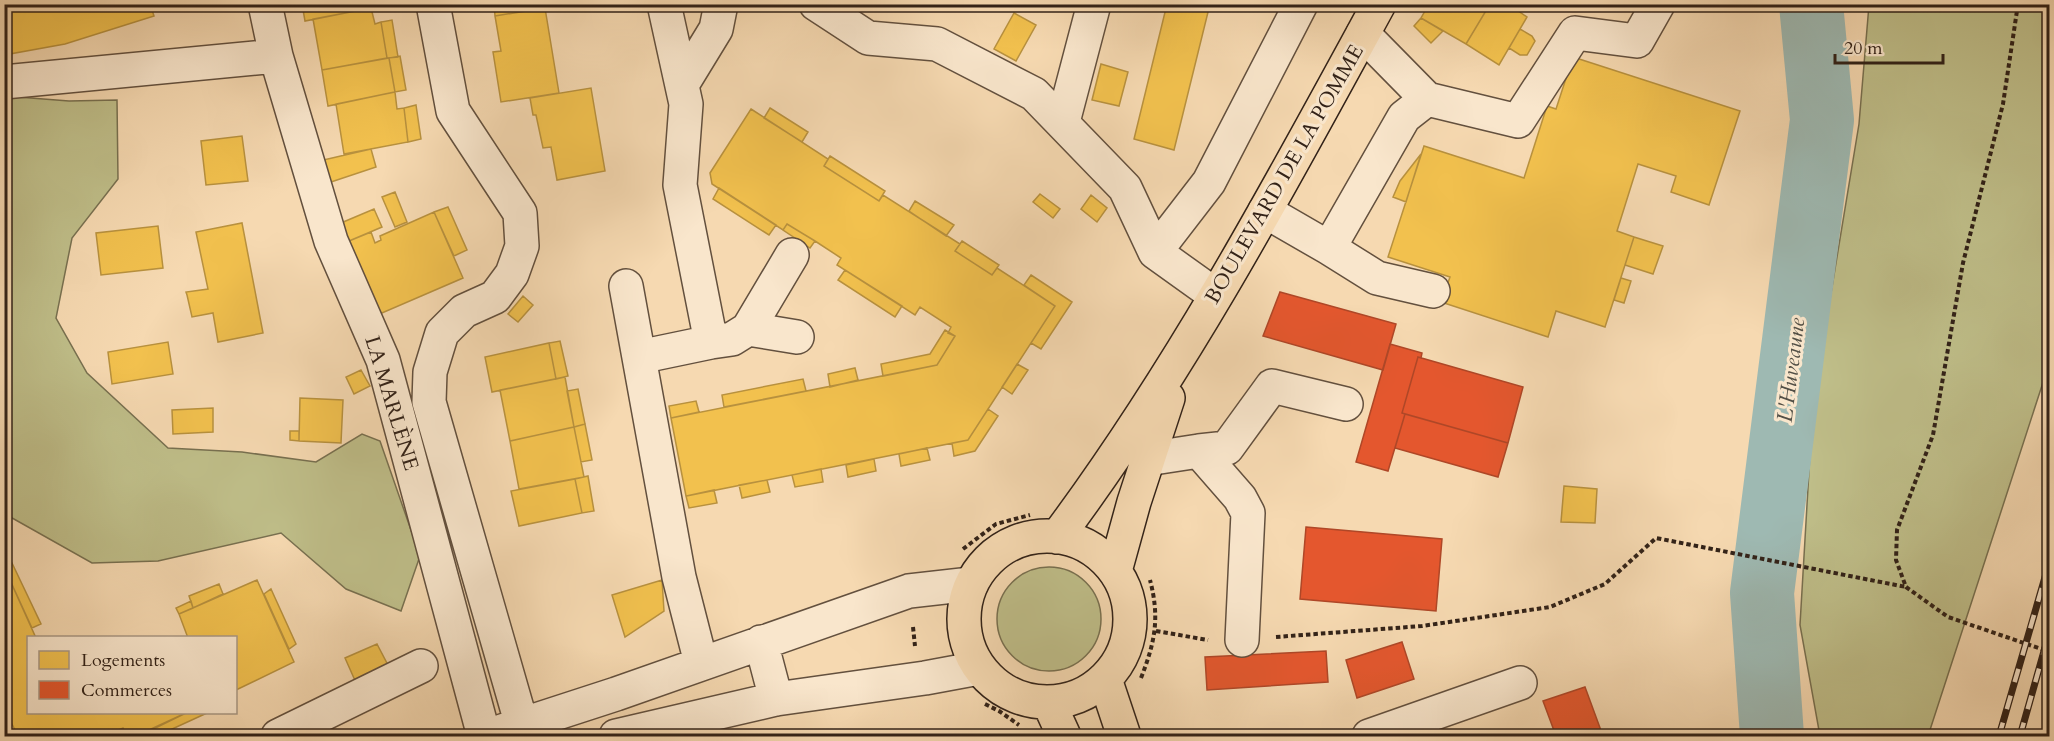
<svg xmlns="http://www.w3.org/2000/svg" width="2054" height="741" viewBox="0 0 2054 741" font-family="Cardo,serif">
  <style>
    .green { fill: #bfbe89; stroke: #787050; stroke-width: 1.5 }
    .homes { fill: #f2c14e; stroke: #b8913e; stroke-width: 1.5 }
    .shops { fill: #e4572e; stroke: #af4727; stroke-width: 1.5 }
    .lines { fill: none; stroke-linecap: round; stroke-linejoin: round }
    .river { stroke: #9eb9b2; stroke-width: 64 }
    .minor-casing { stroke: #63503e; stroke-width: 36 }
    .major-casing { stroke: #322218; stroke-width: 36 }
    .path { stroke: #322218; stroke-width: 4; stroke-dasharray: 4.5 3; stroke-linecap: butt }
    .minor { stroke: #f9e6cc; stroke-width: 33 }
    .major { stroke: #f6d9b1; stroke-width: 33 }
    .rail-casing { stroke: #322218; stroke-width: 7 }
    .rail { stroke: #f9e6cc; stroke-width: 4.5; stroke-dasharray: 14; stroke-linecap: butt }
    .labels { text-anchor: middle; stroke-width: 6; stroke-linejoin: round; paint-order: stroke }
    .street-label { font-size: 21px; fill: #322218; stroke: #f9e6cc }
    .water-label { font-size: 22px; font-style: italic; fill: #524f46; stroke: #f9e6cc }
  </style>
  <rect width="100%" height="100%" fill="#f6d9b1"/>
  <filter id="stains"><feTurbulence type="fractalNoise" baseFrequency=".00333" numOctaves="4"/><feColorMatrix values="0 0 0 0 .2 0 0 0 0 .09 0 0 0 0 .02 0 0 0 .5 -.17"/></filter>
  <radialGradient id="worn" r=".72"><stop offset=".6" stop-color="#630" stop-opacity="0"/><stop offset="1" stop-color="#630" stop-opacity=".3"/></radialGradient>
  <!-- green -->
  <path class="green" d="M1869,5H2049V364L1928,736H1820L1800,625L1813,402L1859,124Z
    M5,96L69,101L117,100L118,179L72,238L56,318L87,373L168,448L242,452L316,462L362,434L380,441L420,556L401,611L346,589L281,533L158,561L92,563L5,514Z
    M997 619a52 52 0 1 1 104 0a52 52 0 1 1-104 0Z"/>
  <!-- homes -->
  <path class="homes" d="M51,4H150L154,16L65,44L4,55V13Z
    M302,4H371V8L305,21Z
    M494,4H544L545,8L495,16Z
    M1167,4H1210L1174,150L1134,139Z
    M1429,4H1490L1466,44L1421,18Z
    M1490,4H1508L1527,17L1499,65L1466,44Z
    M371,8L375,24L381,22L387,58L322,70L313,19Z
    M545,8L559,93L501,102L493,52L501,51L495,16Z
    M1014,13L1036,25L1016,61L994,49Z
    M1421,18L1443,31L1431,43L1414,26Z
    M392,20L398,57L387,58L381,22Z
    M1520,29L1532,36L1535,41L1527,55H1520L1509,48Z
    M400,56L406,90L395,92L389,58Z
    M1573,57L1740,111L1709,205L1671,192L1676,176L1638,164L1617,231L1634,237L1605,327L1556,311L1548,337L1441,302L1450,277L1388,257L1424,146L1524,178L1547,106L1556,109Z
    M389,58L395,92L328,106L322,70Z
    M1101,64L1128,72L1119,106L1092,100Z
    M591,88L605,171L557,180L551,147L543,148L536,115H533L530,98Z
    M395,92L397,109L404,108L408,142L344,154L336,104Z
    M416,105L421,139L408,142L404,108Z
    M770,108L808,132L802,142L764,118Z
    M751,109L828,159L824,166L879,201L883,195L960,244L955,251L992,275L997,268L1055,306L968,440L686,496L671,418L937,365L955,336L948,333L951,327L920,307L915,315L837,265L841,258L815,241L787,224L783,230L712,184L710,173Z
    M242,136L248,181L206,185L201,141Z
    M371,149L376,167L325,184L319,161Z
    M1421,154L1406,202L1393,197L1400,181Z
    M830,156L885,191L879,201L824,166Z
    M719,188L776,225L769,235L713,199Z
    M395,192L407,222L395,227L382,197Z
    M1040,194L1060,209L1053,218L1033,202Z
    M1091,195L1107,208L1097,222L1081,209Z
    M915,201L954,225L946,236L909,211Z
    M448,207L467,250L454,256L434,212Z
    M374,209L382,227L349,241L341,223Z
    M434,212L463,278L375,316L349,241L371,232L375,243L381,240L380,236Z
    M242,223L263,333L218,342L213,313L192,317L187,295L186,292L208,289L196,232Z
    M787,224L815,241L810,248L783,230Z
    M158,226L163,268L101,275L96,233Z
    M1634,237L1663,246L1653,274L1625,265Z
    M962,241L999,265L992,275L955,251Z
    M845,270L902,306L895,317L838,280Z
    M1031,275L1072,302L1041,349L1031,343L1055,306L1024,285Z
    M1621,278L1631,281L1624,303L1614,300Z
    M523,296L533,305L518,322L508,314Z
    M945,330L955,336L937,365L883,376L881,364L930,354Z
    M560,341L568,376L556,379L549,343Z
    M168,342L173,374L112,384L108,352Z
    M549,343L556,379L492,392L485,357Z
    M1017,364L1028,370L1012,394L1002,387Z
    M855,368L858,380L830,387L828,374Z
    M361,370L370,386L354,394L346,377Z
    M565,377L574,427L510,441L500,390Z
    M803,379L806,391L724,407L722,395Z
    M578,389L585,424L574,427L567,391Z
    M300,398L343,400L341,443L299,441Z
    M696,401L699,412L671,418L669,406Z
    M213,408V432L173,434L172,410Z
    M988,409L998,416L975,451L954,456L952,443L968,440Z
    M585,424L592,460L581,462L574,427Z
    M574,427L584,477L519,489L510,441Z
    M290,431H299V441L290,440Z
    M927,448L930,460L901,466L899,454Z
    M874,459L876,471L848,477L846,465Z
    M821,469L823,482L795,487L792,475Z
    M588,476L594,511L582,513L575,479Z
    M575,479L582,513L519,526L511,491Z
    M767,480L770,492L742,498L739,485Z
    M1564,486L1597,489L1595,523L1561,522Z
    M714,490L717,503L689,508L686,496Z
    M12,563L41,624L32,628L4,567Z
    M4,567L36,638H28V712H188L136,736H126L123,728L105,736H18L4,708Z
    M257,580L294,662L236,690V638H188L179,614Z
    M662,580L664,611L625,637L612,595Z
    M219,584L223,594L193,608L189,596Z
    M271,589L296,644L289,649L264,594Z
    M191,601L193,608L179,614L176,608Z
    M377,644L390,669L357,685L345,658Z
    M188,712L207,713L157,736H144L143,734Z"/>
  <!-- shops -->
  <path class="shops" d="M1280,292L1396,324L1383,370L1263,336Z
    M1390,344L1422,353L1421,358L1418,357L1402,413L1405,414L1388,471L1356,462Z
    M1418,357L1523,387L1508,443L1402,413Z
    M1405,414L1508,443L1498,477L1395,448Z
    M1306,527L1442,539L1436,611L1300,599Z
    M1402,642L1414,679L1357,698L1346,660Z
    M1326,651L1328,682L1207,690L1205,657Z
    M1585,687L1603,736H1556L1543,701Z"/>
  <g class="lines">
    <!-- river -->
    <path class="river" d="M1772,736L1762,593L1822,120L1811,4"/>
    <defs>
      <path id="minor" d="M265,4L276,56L331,241L383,360L484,736
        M433,4L453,111L520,213L522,246L512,274L495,297L464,311L442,333L430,372L429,402L525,736
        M816,4L868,38L937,44L1034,94L1125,188L1155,252L1215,295
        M1363,34L1427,99
        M4,82L276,56
        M683,83L716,29L721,4
        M1063,122L1094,4
        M1265,211L1329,248L1377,278L1433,291
        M1329,248L1404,117L1427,99L1518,121L1575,33L1637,41L1658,4
        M1155,252L1209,182L1301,4
        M626,286L679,577L701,663
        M748,329L797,337
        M711,342L732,339L748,329L792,255
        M639,357L711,342L680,185L686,104L664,4
        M1199,451L1227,448L1272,386L1346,404
        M1147,459L1199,451L1240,498L1248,513L1242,640
        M761,642L776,699
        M502,731L616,694L909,591L971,584
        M278,736L421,666
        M616,736L776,699L925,678L979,668
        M1369,736L1520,683"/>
      <path id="major" d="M964 619a83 83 0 1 1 166 0a83 83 0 1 1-166 0Z
        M1057,537C1181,371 1280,186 1379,4
        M1115,571L1134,502L1168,398
        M1105,679L1124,736
        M1049,703L1064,736"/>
    </defs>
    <!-- minor casing -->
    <use href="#minor" class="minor-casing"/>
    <!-- major casing -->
    <use href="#major" class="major-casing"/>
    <!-- path -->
    <path class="path" d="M2018,4L2003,104L1963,263L1933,435L1897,530L1896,560L1906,587L1948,617L2050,652
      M963,549L996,524L1030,515
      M913,627L915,646
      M1156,631L1208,640
      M1276,637L1422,626L1550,607L1605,584L1656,538L1906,587
      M1141,678C1155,642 1160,618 1150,580
      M985,704L999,711L1019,725"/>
    <!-- minor -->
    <use href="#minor" class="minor"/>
    <!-- major -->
    <use href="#major" class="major"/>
    <defs>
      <path id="rail" d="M1999,736L2050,560
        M2020,736L2050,630"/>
    </defs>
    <!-- rail casing -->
    <use href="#rail" class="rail-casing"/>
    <!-- rail -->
    <use href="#rail" class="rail"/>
  </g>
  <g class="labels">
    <!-- street labels -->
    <g class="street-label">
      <text transform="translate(1284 174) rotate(-60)" y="7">BOULEVARD DE LA POMME</text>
      <text transform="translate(392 403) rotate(73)" y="7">LA MARLÈNE</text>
    </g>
    <!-- water labels -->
    <g class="water-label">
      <text transform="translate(1790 370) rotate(-83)" y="8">L'Huveaune</text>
    </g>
  </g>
  <!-- margin -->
  <rect width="2054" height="741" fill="none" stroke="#f6d9b1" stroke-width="24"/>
  <rect x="6" y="6" width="2042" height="729" fill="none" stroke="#322218" stroke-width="3"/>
  <rect x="12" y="12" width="2030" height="717" fill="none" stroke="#322218" stroke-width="1.5"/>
  <!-- legend -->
  <rect x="27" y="636" width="210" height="78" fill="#f9e6cc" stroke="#a99884" stroke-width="1.5"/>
  <rect x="39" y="651" width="30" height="18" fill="#f2c14e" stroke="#a99884" stroke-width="1.5"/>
  <text x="81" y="666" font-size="18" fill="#322218">Logements</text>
  <rect x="39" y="681" width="30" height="18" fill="#e4572e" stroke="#a99884" stroke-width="1.5"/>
  <text x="81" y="696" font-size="18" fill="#322218">Commerces</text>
  <!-- scale -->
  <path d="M1835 54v9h108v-9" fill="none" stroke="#322218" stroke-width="3"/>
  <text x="1844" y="54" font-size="18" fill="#322218" stroke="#f9e6cc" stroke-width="4.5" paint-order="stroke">20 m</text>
  <rect width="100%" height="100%" filter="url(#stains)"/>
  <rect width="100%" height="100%" fill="url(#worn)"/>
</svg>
